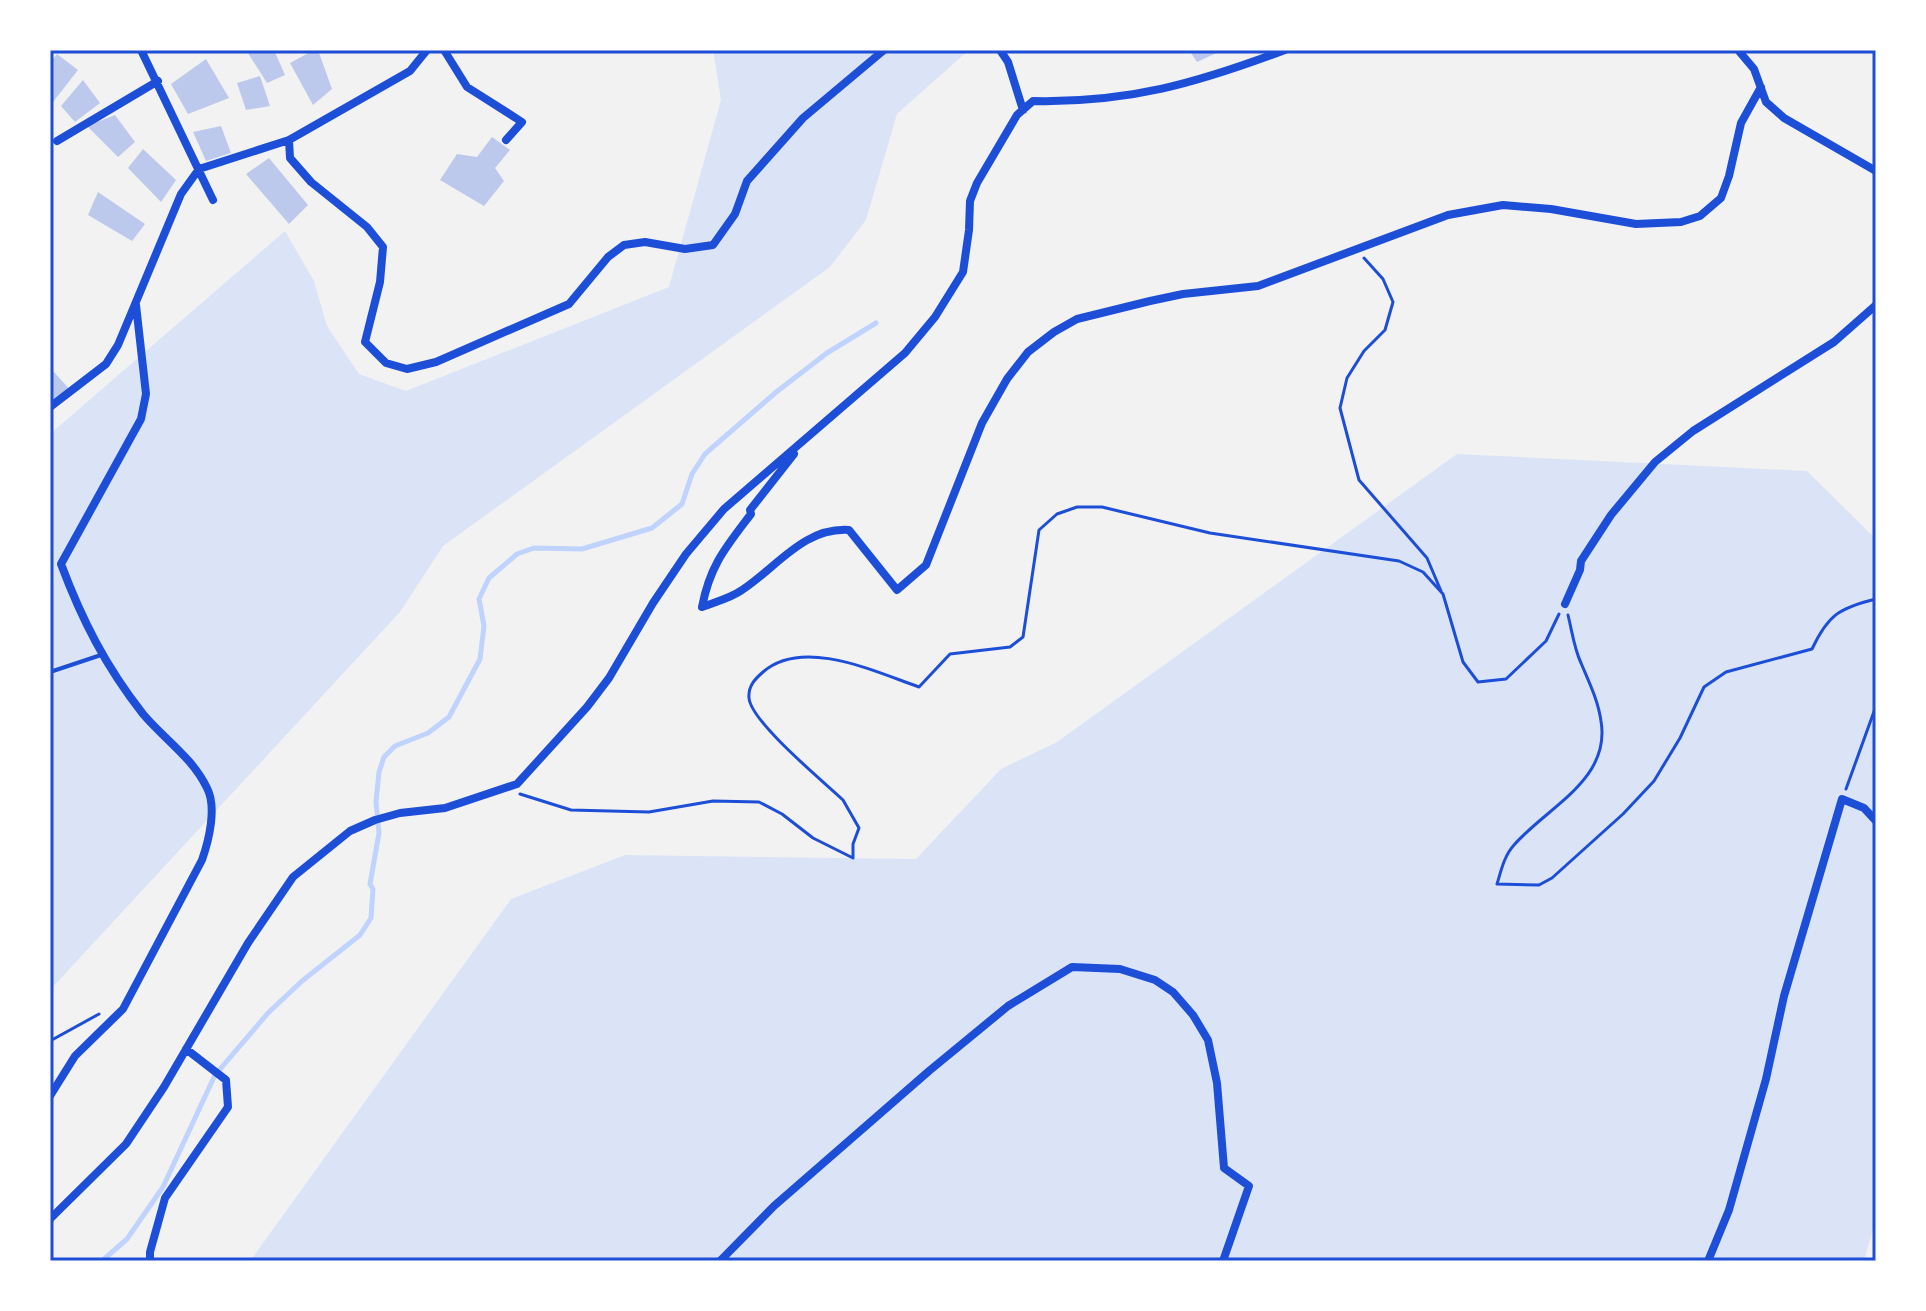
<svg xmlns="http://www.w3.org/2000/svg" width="1926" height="1311" viewBox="0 0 1926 1311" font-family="'Public Sans',sans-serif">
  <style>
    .green { fill: #dbe4f7 }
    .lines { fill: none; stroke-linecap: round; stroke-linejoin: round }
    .stream { stroke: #bfd3fe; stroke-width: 5 }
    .building { fill: #bdc9ec }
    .path { stroke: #1d4ed8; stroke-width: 3 }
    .service { stroke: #1d4ed8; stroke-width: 4 }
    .minor { stroke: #1d4ed8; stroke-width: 8 }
    .neatline { fill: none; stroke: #1d4ed8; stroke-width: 3 }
  </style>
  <rect width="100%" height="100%" fill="#f2f2f2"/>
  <!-- green -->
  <path class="green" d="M713,50H969L897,114L866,220L830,267L443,546L400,612L50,990V434L285,231L314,281L327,326L359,374L406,391L669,287L721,100Z
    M1457,454L1807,471L1876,539V1218L1864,1261H250L511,899L625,855L916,859L1001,769L1057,742Z"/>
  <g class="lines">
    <!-- stream -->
    <path class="stream" d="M102,1261L127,1239L163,1187L215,1075L268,1013L302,981L360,935L371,918L373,889L370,884L379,833L376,802L379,772L384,757L395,746L428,733L449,717L480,659L484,626L479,599L489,578L517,554L534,548L582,549L652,528L682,504L692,474L705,454L775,393L827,353L876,323"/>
  </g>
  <!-- building -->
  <path class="building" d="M246,50H274L285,75L267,83Z
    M314,50H318L332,89L313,105L290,63Z
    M1189,50H1223L1197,62Z
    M57,54L78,70L53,102L50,99V63Z
    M206,59L229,98L188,114L171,84Z
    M260,76L270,106L246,110L237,83Z
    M83,80L100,103L75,122L61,106Z
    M115,115L135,142L118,157L87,126Z
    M221,126L231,153L206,161L193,132Z
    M492,137L510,150L495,168L504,181L484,206L440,180L457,154L477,157Z
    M143,149L176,180L161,202L128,168Z
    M269,158L308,205L289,224L246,174Z
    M98,192L145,224L132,241L88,215Z
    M54,372L72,392L50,401V375Z"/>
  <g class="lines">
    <!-- path -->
    <path class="path" d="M1364,258L1383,279L1393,302L1385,330L1364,351L1347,378L1340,408L1359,480L1427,558L1441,591
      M1568,615C1572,631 1574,648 1581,663C1589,682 1598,700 1601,721C1611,780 1547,807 1514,845C1504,856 1501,871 1497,884L1539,885L1552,878L1623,814L1654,781L1680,738L1704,687L1726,672L1812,649C1828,615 1839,608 1876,599
      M1846,789L1876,706
      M520,794L571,810L649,812L713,801L759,802L782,814L813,838L853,858V844L859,828L843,800C823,781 751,722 749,698C748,686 755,679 763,672C803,637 876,672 919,687L950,654L1010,647L1023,637L1039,530L1057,514L1077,507H1102L1210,533L1399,561L1423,572L1443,594L1463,662L1478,682L1506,679L1546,641L1559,614
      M50,1041L99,1014"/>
    <!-- service -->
    <path class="service" d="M50,672L101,655"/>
    <!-- minor -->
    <path class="minor" d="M141,50L213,200
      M444,50L467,87L522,122L506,140
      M1000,50L1008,62L1023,110
      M1738,50L1754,69L1766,102L1784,118L1876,171
      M289,140L290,158L311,182L367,227L383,247L380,282L365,342L386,363L407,369L436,362L569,304L608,257L624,245L645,242L685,249L713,245L735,214L747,181L803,118L884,50
      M57,141L158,81
      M50,407L106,364L118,345L181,194L199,169L289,140L410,71L427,50
      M794,454L750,510L751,514C726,547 710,565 702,607C715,602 731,598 742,590C777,567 804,527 849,530L897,590L926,565L982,423L1007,379L1028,352L1054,332L1077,319L1150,301L1183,294L1258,286L1448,215L1503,205L1551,209L1636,224L1681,222L1700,216L1721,198L1729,176L1741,123L1761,87
      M1565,604L1580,570L1581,561L1611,515L1655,462L1693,431L1834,342L1876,305
      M50,1096L75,1056L123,1009L202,860C209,840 217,807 207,788C192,757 164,739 143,714C106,667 82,620 61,564L141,419L146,394L136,305
      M50,1219L126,1144L164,1087L248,943L293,877L350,831L375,820L400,813L445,808L517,784L587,707L609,678L653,603L686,554L724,509L905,353L935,317L963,272L969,230L970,201L977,183L1017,115L1033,101C1129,103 1197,83 1285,50
      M150,1261V1252L165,1198L228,1107L226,1080L186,1049
      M720,1261L774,1206L929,1071L1008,1006L1072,967L1120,969L1155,980L1173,992L1193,1015L1208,1040L1217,1083L1224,1168L1249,1186L1223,1261
      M1708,1261L1729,1210L1766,1079L1784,996L1842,799L1864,808L1876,821"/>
  </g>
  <!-- border -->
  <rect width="1926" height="1311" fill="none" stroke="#ffffff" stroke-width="104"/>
  <rect x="52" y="52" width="1822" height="1207" class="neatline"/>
</svg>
